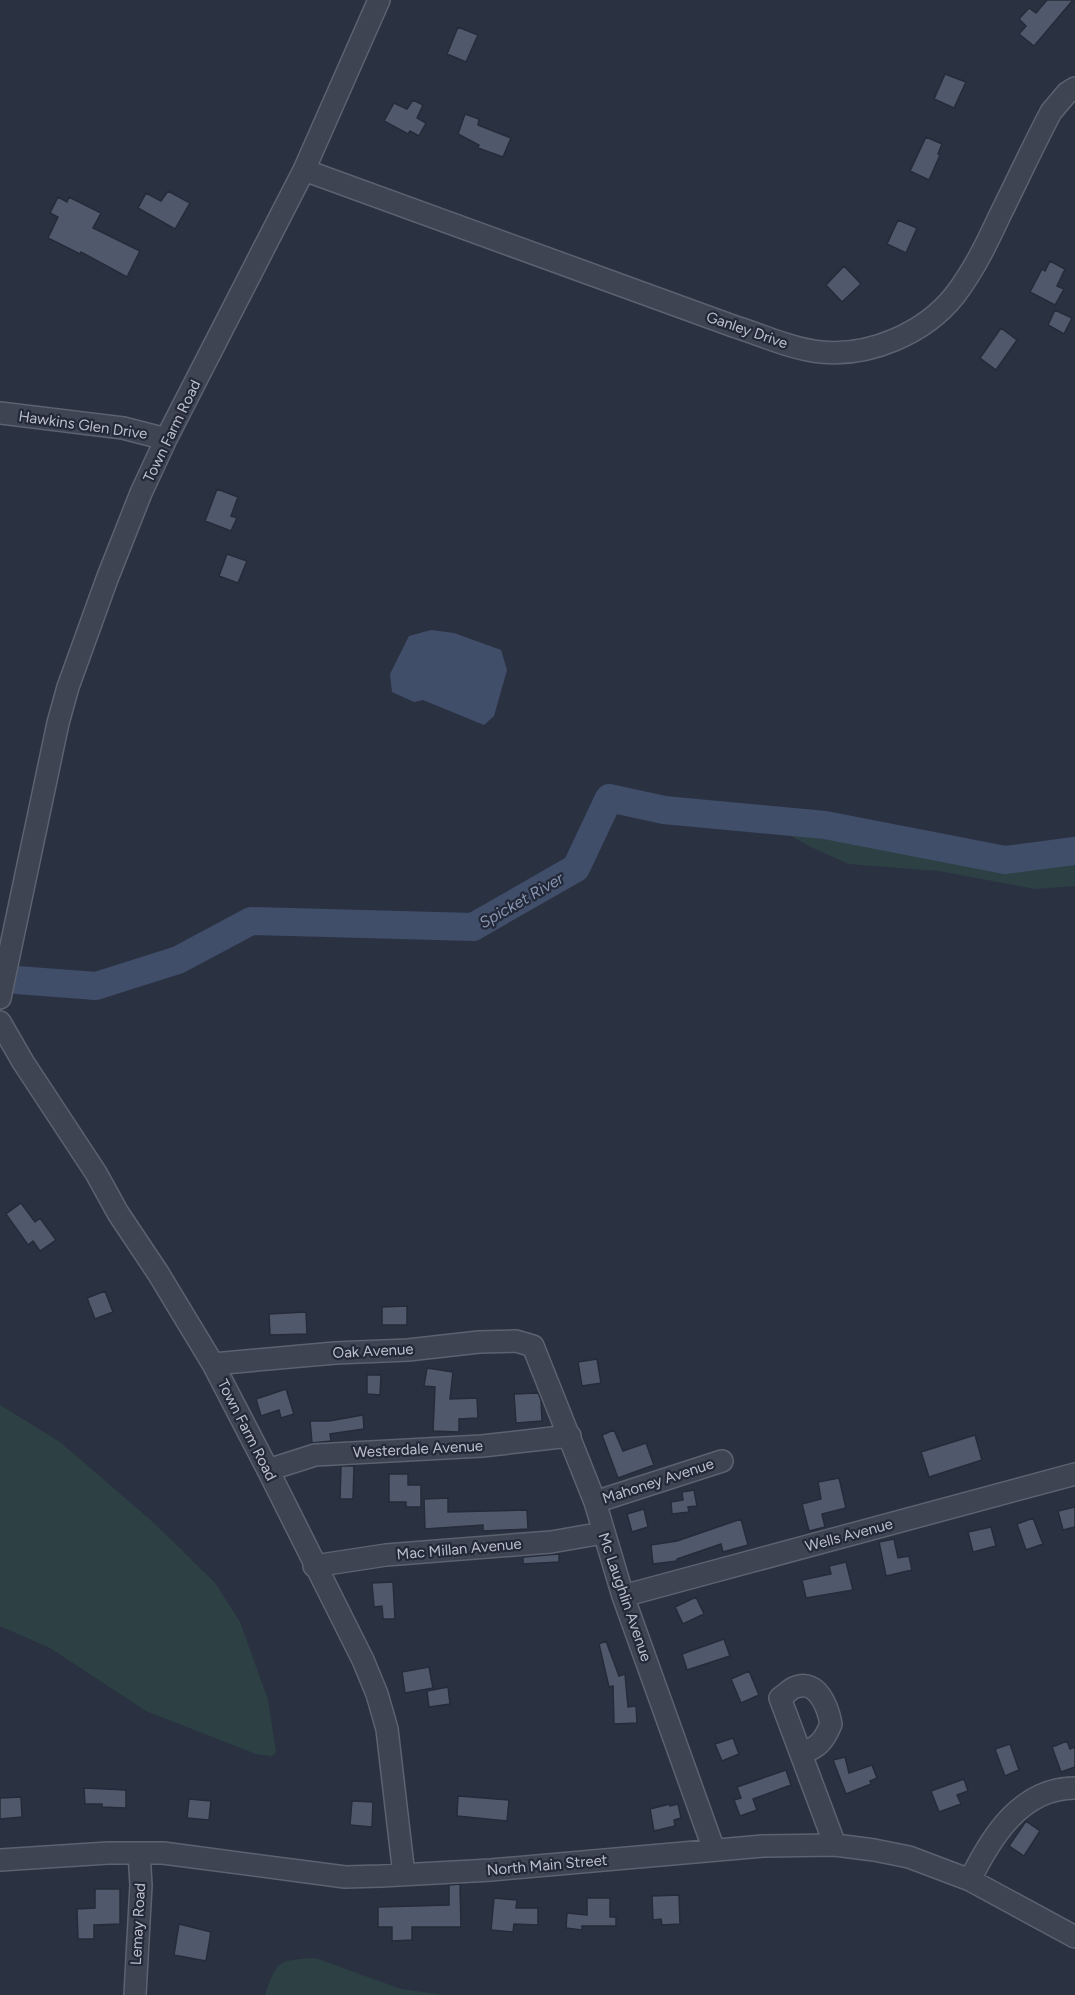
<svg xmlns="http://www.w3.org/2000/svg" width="1075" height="1995" viewBox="0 0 1075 1995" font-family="Figtree,sans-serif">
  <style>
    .green { fill: #2d4044 }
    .water { fill: #414e6a }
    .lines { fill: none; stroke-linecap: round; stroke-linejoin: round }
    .river { stroke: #414e6a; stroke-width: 28 }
    .building { fill: #50586b; stroke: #252b39; stroke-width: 1.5 }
    .minor-casing { stroke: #5c626f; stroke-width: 24 }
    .minor { stroke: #3e4452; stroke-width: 21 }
    .labels { text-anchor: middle; stroke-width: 4.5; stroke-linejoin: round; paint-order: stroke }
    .street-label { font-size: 15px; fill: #bbc0cc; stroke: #232938 }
    .water-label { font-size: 16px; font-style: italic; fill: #8693b1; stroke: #232938 }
  </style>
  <rect width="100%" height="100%" fill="#2a3242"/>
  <!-- green -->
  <path class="green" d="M802,827L883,847L955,852L1075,842V886L1035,889L939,871L849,864L813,848L789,835Z
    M0,1405L60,1442L155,1524L215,1583L240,1622L268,1700L276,1752L272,1756L256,1754L146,1711L50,1648L0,1626Z
    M315,1958L401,1989L443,1995H265C277,1960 279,1960 315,1958Z"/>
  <!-- water -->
  <path class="water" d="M431,630L454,633L501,650L507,670L494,716L484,725L423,700L414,702L392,692L390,674L409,636Z"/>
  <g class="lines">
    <!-- river -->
    <path class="river" d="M0,976L17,980L96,986L178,960L251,921L473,927L576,868L609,798L664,810L825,825L1005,860L1075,851"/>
  </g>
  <!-- building -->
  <path class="building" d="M1047,0H1073L1034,46L1019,34L1026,26L1019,19L1029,8L1036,13Z
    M458,27L478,35L466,62L447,54Z
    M945,74L966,82L954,108L934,99Z
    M413,100L423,105L417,118L426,123L419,136L410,131L408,134L384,121L394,103L407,109Z
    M465,114L479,119L478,125L511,138L503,157L478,148L479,145L458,134Z
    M926,137L942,144L938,154L940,155L929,180L910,171Z
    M168,191L190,203L175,229L138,208L146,193L161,201Z
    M58,197L67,202L69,197L101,213L93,228L140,251L127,277L81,252L80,254L48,238L58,217L50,213Z
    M898,220L917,228L906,253L887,244Z
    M1050,261L1065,269L1057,286L1064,289L1055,305L1030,292L1042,269L1045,271Z
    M844,266L861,284L842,302L826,285Z
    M1055,310L1072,318L1064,334L1048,325Z
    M1001,328L1017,340L996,370L980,358Z
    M217,489L238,497L231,516L237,518L231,531L205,521Z
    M227,554L247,561L238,583L219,576Z
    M21,1203L35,1222L40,1218L56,1240L40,1251L33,1241L28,1245L6,1214Z
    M105,1291L113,1312L95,1319L87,1298Z
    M407,1306V1325H382V1307Z
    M306,1312L307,1334L270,1335L269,1314Z
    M597,1359L601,1383L582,1386L578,1362Z
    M427,1368L453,1372L450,1399L477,1398L478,1418L459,1419V1432L433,1431L435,1387L424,1386Z
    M367,1375H381L380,1395L367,1394Z
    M286,1389L294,1414L281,1418L279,1410L261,1416L256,1399Z
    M538,1393L541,1400L542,1421L516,1423L514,1394Z
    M363,1415L364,1429L330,1434L331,1441L312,1443L310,1421H329Z
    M614,1430L623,1451L646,1443L654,1465L618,1478L602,1435Z
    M975,1435L982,1460L929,1477L921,1452Z
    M341,1466H354L353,1499H340Z
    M389,1474H408V1485H421V1507H406V1502H389Z
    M839,1478L846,1508L822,1514L825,1527L809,1531L802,1504L821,1499L818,1482Z
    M694,1490L697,1506L688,1507L689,1512L672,1514L671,1502L683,1500L682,1492Z
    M448,1498V1512L527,1510L528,1529L483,1531V1525L425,1529L424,1499Z
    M1075,1507V1527L1063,1530L1058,1511Z
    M644,1509L648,1527L632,1532L627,1514Z
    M1033,1518L1043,1544L1026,1550L1017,1524Z
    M741,1519L748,1545L723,1552L721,1544L677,1559V1561L653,1564L651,1545L677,1541Z
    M991,1527L996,1546L973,1552L968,1532Z
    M894,1539L898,1558L909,1556L912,1570L886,1576L879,1542Z
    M559,1554V1562L523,1564V1557Z
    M846,1562L853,1590L806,1598L802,1580L831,1574L829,1566Z
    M393,1582L395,1619H383L382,1606L374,1607L372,1583Z
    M696,1597L704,1614L683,1624L675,1607Z
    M724,1639L730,1656L687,1670L682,1654Z
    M606,1641L619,1676L625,1674L628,1707L636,1706L637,1723L614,1724L613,1686L609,1687L599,1644Z
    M429,1667L433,1688L405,1693L402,1672Z
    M749,1671L759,1695L741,1703L731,1679Z
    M448,1687L450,1704L429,1707L427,1691Z
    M733,1738L739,1754L722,1761L715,1744Z
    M1067,1741L1070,1749L1075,1747V1767L1061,1772L1052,1747Z
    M1010,1744L1019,1770L1005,1776L995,1749Z
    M845,1757L849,1773L872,1765L877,1778L870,1781L871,1784L846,1794L833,1760Z
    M786,1770L791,1785L753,1799L757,1810L740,1816L734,1800L741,1798L737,1787Z
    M964,1779L968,1791L957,1795L961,1804L939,1812L931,1791Z
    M84,1788L126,1790V1808L102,1807V1804H85Z
    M458,1796L509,1800L507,1821L457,1816Z
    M21,1797L22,1817L0,1819V1798Z
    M189,1799L211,1801L209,1820L187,1818Z
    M352,1801L373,1802L372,1827L350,1825Z
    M670,1804V1806L678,1804L681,1818L674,1820L675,1826L654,1831L650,1809Z
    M1026,1821L1040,1831L1024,1856L1009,1846Z
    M460,1884L461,1927H412V1940L392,1941V1927H378V1907L449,1905V1885Z
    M95,1889H120V1924L94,1925V1939H78L77,1909L95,1908Z
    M679,1895L680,1924L662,1925L661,1919L653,1920L652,1896Z
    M494,1898L517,1900L516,1908H538V1925L514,1924L513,1932L491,1930Z
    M587,1898H610V1917H616V1926H582V1930L566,1928L567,1913L587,1915Z
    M179,1924L211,1932L206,1961L174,1955Z"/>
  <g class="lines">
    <defs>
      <path id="minor" d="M304,170L733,326C762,335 791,349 821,352C870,357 925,333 955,295C974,270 987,243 1000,215C1017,181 1033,146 1051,112L1067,93L1075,88
        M0,413L123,428L166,439
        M0,998L58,723L68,687L107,579L141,493L166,439L304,170L379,0
        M0,1022L23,1062L96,1173L118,1213L158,1273L213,1364L268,1470L363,1660L377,1694L387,1729L404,1875
        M213,1364L335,1353L408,1350L479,1342L516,1341L533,1346L595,1502L623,1596L714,1850
        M268,1470L315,1455L482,1446L570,1436
        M595,1502L722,1461
        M314,1566L386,1555L551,1542L603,1533
        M623,1596L1075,1474
        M801,1753C818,1748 824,1741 831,1724C828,1708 818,1679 796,1687C791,1688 785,1695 780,1698L835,1845
        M0,1860L108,1853H163L345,1877L381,1876L491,1870L763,1846L835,1845L874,1850L909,1857L970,1880L1075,1937
        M970,1880C991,1837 1021,1788 1075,1788
        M135,1995L141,1885L139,1853"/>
    </defs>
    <!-- minor casing -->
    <use href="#minor" class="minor-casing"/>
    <!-- minor -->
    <use href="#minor" class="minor"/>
  </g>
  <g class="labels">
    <!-- street labels -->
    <g class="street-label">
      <text transform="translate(747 330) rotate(19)" y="5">Ganley Drive</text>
      <text transform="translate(83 425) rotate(8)" y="5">Hawkins Glen Drive</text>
      <text transform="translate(172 431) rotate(-64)" y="5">Town Farm Road</text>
      <text transform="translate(373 1351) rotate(-3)" y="5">Oak Avenue</text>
      <text transform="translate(247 1430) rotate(63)" y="5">Town Farm Road</text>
      <text transform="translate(418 1449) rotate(-3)" y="5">Westerdale Avenue</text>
      <text transform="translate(658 1481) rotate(-18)" y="5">Mahoney Avenue</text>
      <text transform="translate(849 1535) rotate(-15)" y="5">Wells Avenue</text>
      <text transform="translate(459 1549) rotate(-5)" y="5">Mac Millan Avenue</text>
      <text transform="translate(625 1597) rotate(71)" y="5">Mc Laughlin Avenue</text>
      <text transform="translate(547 1865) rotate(-5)" y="5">North Main Street</text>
      <text transform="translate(138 1924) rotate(-87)" y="5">Lemay Road</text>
    </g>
    <!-- water labels -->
    <g class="water-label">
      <text transform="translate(521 900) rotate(-30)" y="6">Spicket River</text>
    </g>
  </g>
</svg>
